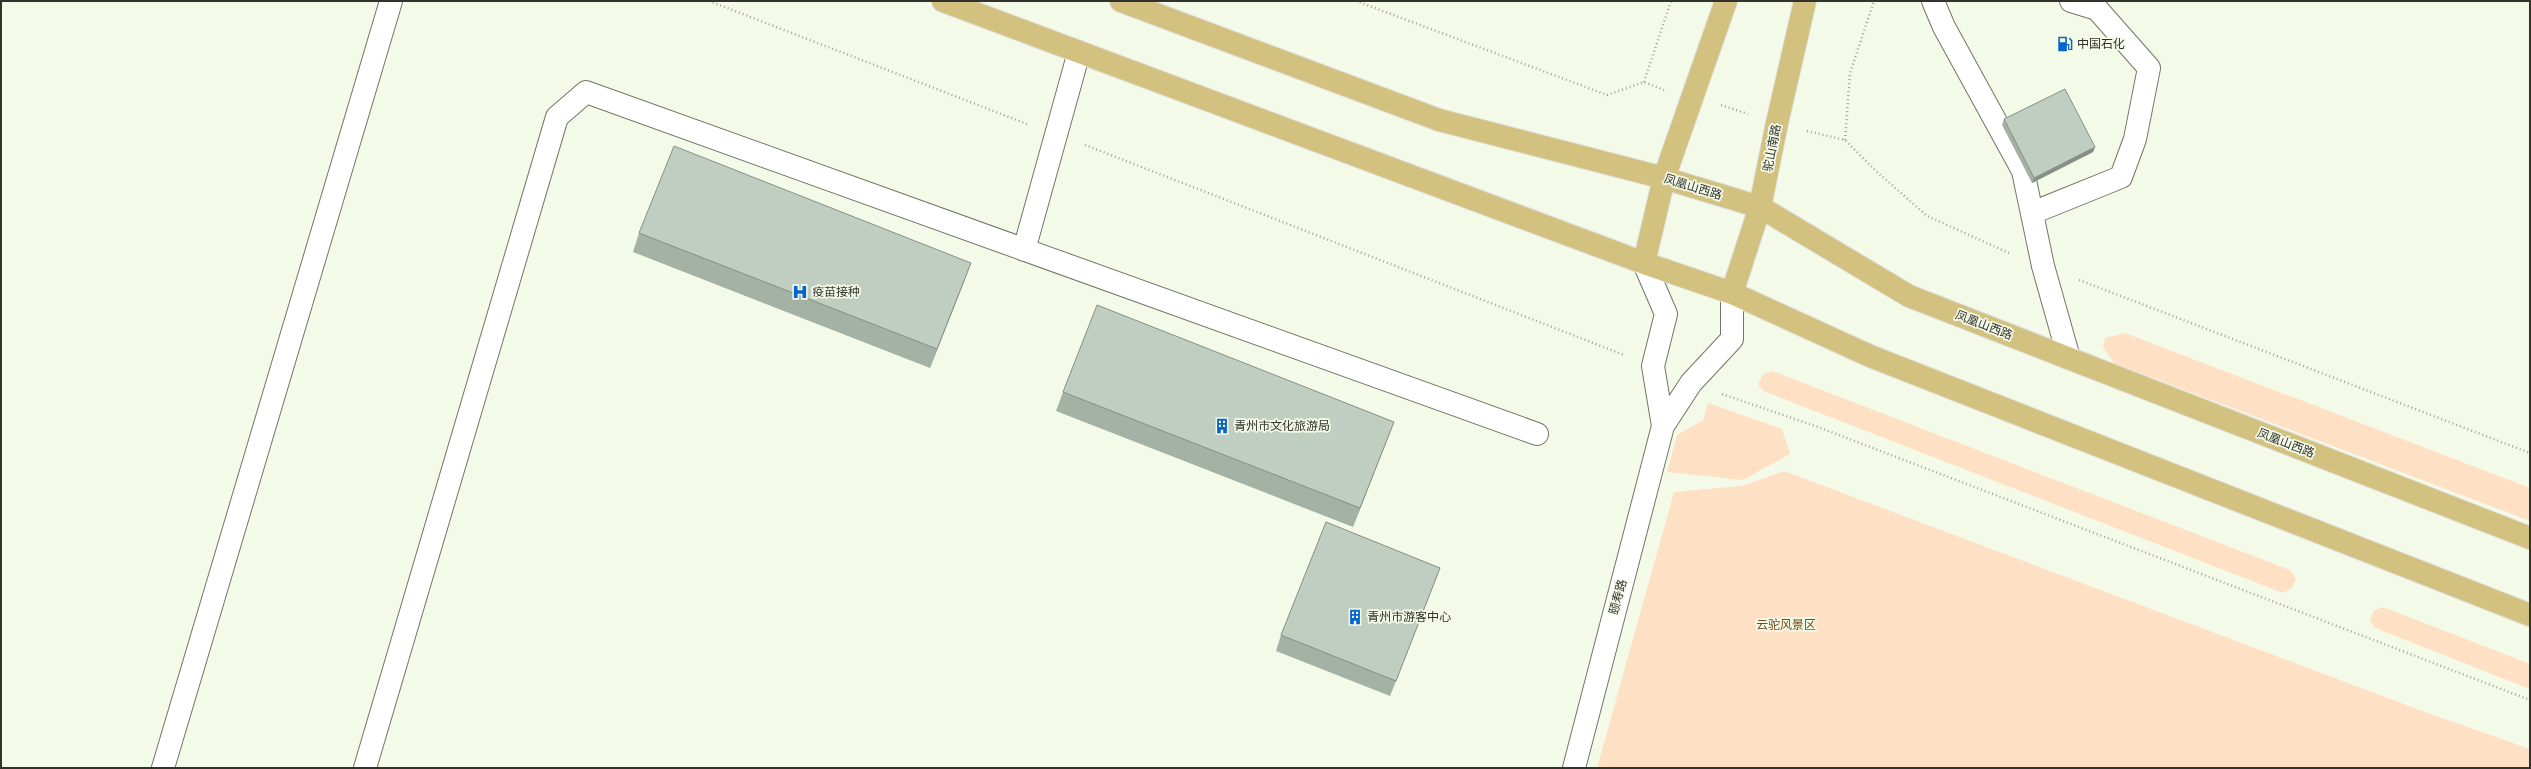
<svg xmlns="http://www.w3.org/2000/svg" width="2531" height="769" viewBox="0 0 2531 769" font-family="'Nunito Sans','Noto Sans SC',sans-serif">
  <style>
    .green { fill: #fee0c4 }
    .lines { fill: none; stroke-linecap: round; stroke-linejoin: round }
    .minor-casing { stroke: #727667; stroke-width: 24 }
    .tertiary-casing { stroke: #727667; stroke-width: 24 }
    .primary-casing { stroke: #dededd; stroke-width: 24 }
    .path { stroke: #a0a497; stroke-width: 2.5; stroke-dasharray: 1 3; stroke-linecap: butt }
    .minor { stroke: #fff; stroke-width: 22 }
    .tertiary { stroke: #fff; stroke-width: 22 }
    .primary { stroke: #d3c17f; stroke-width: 22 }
    .wall { fill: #a4b1a5 }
    .shaded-wall { fill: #869086 }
    .building { fill: #bfcec0; stroke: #869086 }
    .labels { text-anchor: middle; stroke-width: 3.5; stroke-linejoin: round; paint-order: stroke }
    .poi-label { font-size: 12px; fill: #31332c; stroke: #f4fae8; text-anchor: start }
    .street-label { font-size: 12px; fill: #31332c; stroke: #f4fae8 }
    .park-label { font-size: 12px; fill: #754b1c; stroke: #f4fae8 }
  </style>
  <rect width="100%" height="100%" fill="#f4fae8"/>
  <!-- green -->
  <path class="green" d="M2125,333L2530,488V521L2114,363L2103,347L2105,338Z
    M1772,371L2290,570L2296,579L2292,588L2283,593L1763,391L1758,384L1763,374Z
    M1708,403L1782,429L1790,454L1743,480L1667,472L1677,435L1703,420Z
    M1784,471L2425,712L2530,749V768H1597L1674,492L1742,486Z
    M2383,607L2530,664V689L2375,628L2370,621L2374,610Z"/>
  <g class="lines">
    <defs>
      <path id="minor" d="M1933,1L1944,27L2023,171L2043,266L2069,358
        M2032,213L2121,177L2135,139L2149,68L2097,9L2071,1
        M1024,250L1079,52
        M163,768L391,1
        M365,768L557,117L586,92L1537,434"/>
      <path id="tertiary" d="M1644,263L1666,314L1653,366L1663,426
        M1574,768L1663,426L1691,383L1732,339V293"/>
      <path id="primary" d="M943,1L1644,263L1732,293L1870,356L2530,615
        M1121,1L1439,120L1664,178L1760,207L1909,296L2530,538
        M1644,263L1664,178L1726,1
        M1732,293L1760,207L1777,123L1805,1"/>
    </defs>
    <!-- minor casing -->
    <use href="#minor" class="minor-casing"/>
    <!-- tertiary casing -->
    <use href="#tertiary" class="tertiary-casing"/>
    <!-- primary casing -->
    <use href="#primary" class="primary-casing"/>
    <!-- path -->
    <path class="path" d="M709,1L1027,124
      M1356,1L1607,95L1644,82L1664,90
      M1644,82L1671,1
      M1721,105L1748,114
      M1807,131L1845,140L1875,170L1927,216L2009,253
      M1845,140L1850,73L1874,1
      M1085,145L1624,355
      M2079,280L2530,453
      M1722,394L1818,427L2530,700"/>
    <!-- minor -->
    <use href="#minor" class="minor"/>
    <!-- tertiary -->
    <use href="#tertiary" class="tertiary"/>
    <!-- primary -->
    <use href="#primary" class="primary"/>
  </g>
  <!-- wall -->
  <path class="wall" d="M2004,119L2095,147L2093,152L2032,183L2002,125Z
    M639,233L971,263L930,368L633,252Z
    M1063,392L1394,422L1353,527L1056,411Z
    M1440,568L1390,696L1276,651L1281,635Z"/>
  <!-- shaded-wall -->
  <path class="shaded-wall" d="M2095,147L2093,152L2032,183L2034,178Z
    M971,263L964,282L930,368L937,349Z
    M1394,422L1387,440L1353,527L1360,508Z
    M1440,568L1434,583L1390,696L1396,681Z"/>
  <!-- building -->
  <path class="building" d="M2065,89L2095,147L2034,178L2004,119Z
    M674,146L971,263L937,349L639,233Z
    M1097,305L1394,422L1360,508L1063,392Z
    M1326,522L1440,568L1396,681L1281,635Z"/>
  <!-- icons -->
  <defs>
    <symbol id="fuel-bare" viewBox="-9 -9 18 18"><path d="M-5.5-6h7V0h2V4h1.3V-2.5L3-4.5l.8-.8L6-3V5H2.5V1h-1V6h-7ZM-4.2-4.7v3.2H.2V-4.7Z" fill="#0764cd" stroke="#f4fae8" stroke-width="2.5" paint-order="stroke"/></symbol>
    <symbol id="hospital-bare" viewBox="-9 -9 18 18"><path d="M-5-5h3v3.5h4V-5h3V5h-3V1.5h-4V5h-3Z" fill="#0764cd" stroke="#f4fae8" stroke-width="2.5" paint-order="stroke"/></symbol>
    <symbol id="building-bare" viewBox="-9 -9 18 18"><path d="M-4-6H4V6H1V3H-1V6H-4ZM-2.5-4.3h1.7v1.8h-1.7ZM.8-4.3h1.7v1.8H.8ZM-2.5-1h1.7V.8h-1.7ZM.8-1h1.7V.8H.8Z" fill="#0764cd" stroke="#f4fae8" stroke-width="2.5" paint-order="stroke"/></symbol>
  </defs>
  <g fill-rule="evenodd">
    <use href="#fuel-bare" x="2054" y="33" width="22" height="22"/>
    <use href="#hospital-bare" x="789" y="281" width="22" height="22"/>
    <use href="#building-bare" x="1211" y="415" width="22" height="22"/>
    <use href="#building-bare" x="1344" y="606" width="22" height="22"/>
  </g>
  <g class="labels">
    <!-- poi labels -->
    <g class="poi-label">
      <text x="2077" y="48">中国石化</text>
      <text x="812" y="296">疫苗接种</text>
      <text x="1234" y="430">青州市文化旅游局</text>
      <text x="1367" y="621">青州市游客中心</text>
    </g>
    <!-- street labels -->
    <g class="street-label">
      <text transform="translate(1772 148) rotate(-79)" y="4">驼山南路</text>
      <text transform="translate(1693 187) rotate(17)" y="4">凤凰山西路</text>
      <text transform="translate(1984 325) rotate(21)" y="4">凤凰山西路</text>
      <text transform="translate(2286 443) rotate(21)" y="4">凤凰山西路</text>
      <text transform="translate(1618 597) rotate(-75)" y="4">颐寿路</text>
    </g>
    <!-- park labels -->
    <g class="park-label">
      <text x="1786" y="629">云驼风景区</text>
    </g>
  </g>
  <!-- border -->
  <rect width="2531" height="769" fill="none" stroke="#31332c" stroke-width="4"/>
</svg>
